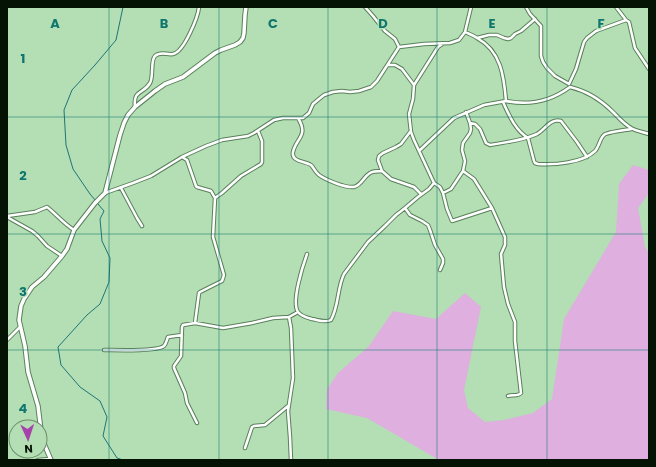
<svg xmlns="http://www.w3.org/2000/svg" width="656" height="467" viewBox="0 0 656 467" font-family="Poppins,sans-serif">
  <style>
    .green { fill: #deafdf }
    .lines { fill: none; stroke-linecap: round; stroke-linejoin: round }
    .stream { stroke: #1e7579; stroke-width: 1 }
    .street-casing { stroke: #59805a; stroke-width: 4.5 }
    .secondary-casing { stroke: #59805a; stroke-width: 5.5 }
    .street { stroke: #fff; stroke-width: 2.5 }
    .secondary { stroke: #fff; stroke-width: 3.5 }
    .grid { fill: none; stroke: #0f766e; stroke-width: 1; stroke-opacity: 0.55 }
    .grid-label { font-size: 13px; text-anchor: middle; font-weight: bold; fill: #0f766e; stroke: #b4deb4; stroke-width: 3; stroke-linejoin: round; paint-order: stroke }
  </style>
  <rect width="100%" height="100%" fill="#b4deb4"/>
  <!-- green -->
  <path class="green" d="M633,165L649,170V193L638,208L645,247L649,253V460H439L367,418L326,409L327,389L338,373L369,346L393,311L436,319L465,293L481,307L464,390L468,408L485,422L504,420L533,413L552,399L564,319L616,232L619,184Z"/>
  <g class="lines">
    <!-- stream -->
    <path class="stream" d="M96,201L90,194L73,169L66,145L64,110L72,90L95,65L116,40L123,7
      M98,204L104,211L100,219L102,241L110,258L109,282L100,304L87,315L58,347L61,365L80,387L100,401L107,417L103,436L117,458L123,460"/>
    <defs>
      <path id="street" d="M365,7L373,16L385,31L395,39L399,47
        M526,7L530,14L541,26V56L543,62L547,68L555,76L569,84
        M626,20L629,22L635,48L649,69
        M465,32C469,34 473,35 477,38C501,51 504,76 506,101C530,106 551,101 570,87C587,91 601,100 613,112C619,118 624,124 631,128C636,131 643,132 649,134
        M477,38L489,35H497L504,38L508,39L511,38L515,34L521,31L535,19
        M569,84L576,69L584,42L587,38L596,31L626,20L616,7
        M414,85L438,47L441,45
        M503,102C509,115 515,130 528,138L534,161L535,163L538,164C554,165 583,163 595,151C599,147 600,138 604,135C607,132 627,130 631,129
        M135,107C133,89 143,95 150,83C154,76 150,61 155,56C160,51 167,55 173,54C184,52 198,17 199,7
        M298,118C309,136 296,138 293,152C291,162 305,161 311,165C314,168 315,172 319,175C326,180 345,188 354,187C362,185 363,177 370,173C373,171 378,171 382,171
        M470,123L475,124L480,129L486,143L490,145C505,142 522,141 537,134C545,130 550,118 561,121L577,142L587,157
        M410,132L401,144L396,147L383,153L379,156L378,160L382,171L391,179L414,187L421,194
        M419,151L454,118L484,105L506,101
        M182,157L187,160L196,186L197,187L211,191L215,198L213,237L224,275L222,281L200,292L199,293L195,323
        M463,171L474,179L479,187L492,208L505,237V245L501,254L504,287L508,304L515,322V341L521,393C518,397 512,394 508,396
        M434,183L440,187L443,193L447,209L452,221L492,208
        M121,188L137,218L142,226
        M105,193L133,183L151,176L182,157L206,146L222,140L248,136L254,133L274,120L283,118H303L309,113L313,104L319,99L324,95L333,92L342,91L350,92L359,91L371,87L377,81L399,47L424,44L450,43L459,40L465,32L471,7
        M443,193L451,189L463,171L465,161L462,150L463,143L470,133L471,129L470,123L466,112
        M215,198L222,193L241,176L261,164L262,162V141L258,131
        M405,208L410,215L422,221L428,225L430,230L435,245L443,259V263L440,270
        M7,216L35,212L47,207C56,214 64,224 74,230
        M7,217L32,231L38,236L47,246L62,256
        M307,254C303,265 291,302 298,312C301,316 308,318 312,319C318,320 325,323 331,320C339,306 337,288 344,274L368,242L385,226L396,215L405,208L418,197L429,189L434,183L414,140L411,132L409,114L413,99L414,85L402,69L395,65H388
        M289,317L291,328L293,378L288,411L290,437L291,460
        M7,340L20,327
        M104,350C114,350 157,352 164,346C166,344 167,339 168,337L182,335
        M197,423L187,403L185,393L174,368V366L181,356L182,327L183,325L195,323L223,328L252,323L273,318L289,317L298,312
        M245,448L252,427L254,426L265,425L288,406
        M38,460L50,459"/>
      <path id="secondary" d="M51,460L42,439L41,431L38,406L28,372L25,346L19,320L21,306L24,299L32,287L44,277L62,256L67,249L74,230L95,203L105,193L120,135L124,123L128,115L135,107L155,91L165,84L183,77L215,53L221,50L235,45L240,42L243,38L244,33L245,15L246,7"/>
    </defs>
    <!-- street casing -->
    <use href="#street" class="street-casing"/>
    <!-- secondary casing -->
    <use href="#secondary" class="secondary-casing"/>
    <!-- street -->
    <use href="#street" class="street"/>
    <!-- secondary -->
    <use href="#secondary" class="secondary"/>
  </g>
  <!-- grid -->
  <path class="grid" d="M109,7V460M219,7V460M328,7V460M437,7V460M547,7V460M7,117H649M7,234H649M7,350H649"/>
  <g class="grid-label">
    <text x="55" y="28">A</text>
    <text x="164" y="28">B</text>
    <text x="273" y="28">C</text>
    <text x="383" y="28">D</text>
    <text x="492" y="28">E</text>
    <text x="601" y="28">F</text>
    <text x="23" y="63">1</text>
    <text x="23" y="180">2</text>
    <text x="23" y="296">3</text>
    <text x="23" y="413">4</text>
  </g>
  <!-- border -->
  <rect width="656" height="467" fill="none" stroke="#051305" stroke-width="16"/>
  <!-- north arrow -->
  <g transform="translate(28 439) rotate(177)"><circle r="19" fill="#b4deb4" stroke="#6e8d6e"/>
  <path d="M0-3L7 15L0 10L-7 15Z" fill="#a543ab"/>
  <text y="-6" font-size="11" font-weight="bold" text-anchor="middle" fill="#051305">N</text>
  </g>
</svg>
